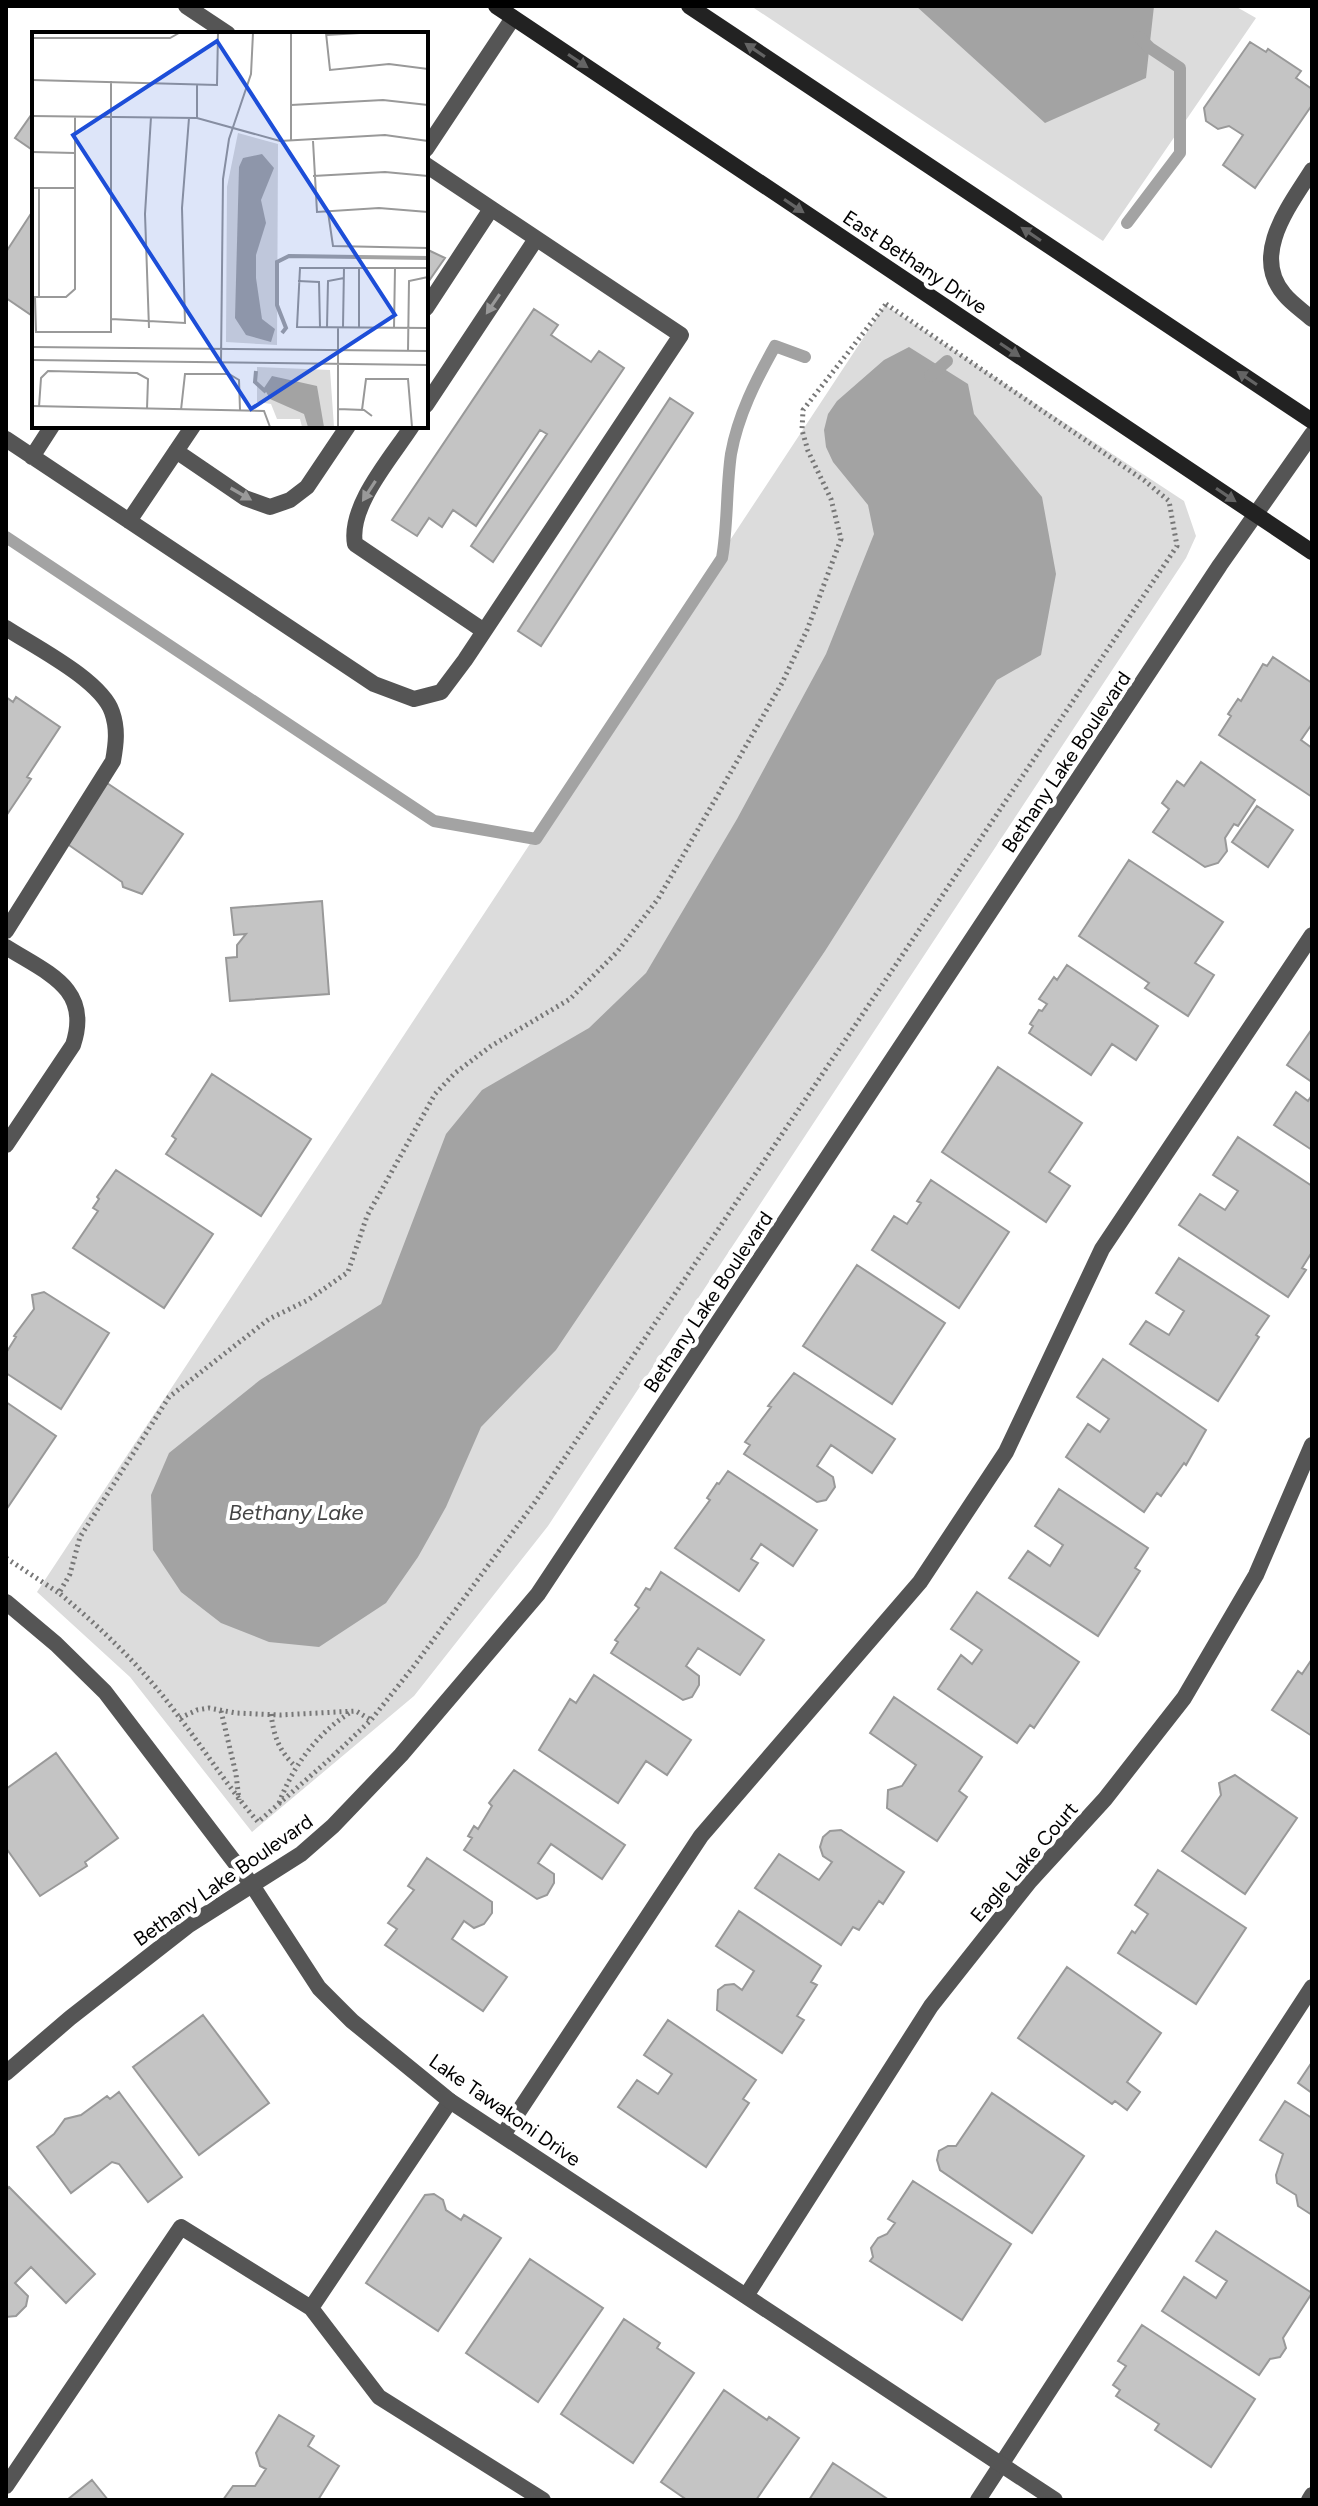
<svg xmlns="http://www.w3.org/2000/svg" width="1318" height="2506" viewBox="0 0 1318 2506" font-family="Figtree,sans-serif">
  <style>
    .green { fill: #dcdcdc }
    .water { fill: #a3a3a3 }
    .lines { fill: none; stroke-linecap: round; stroke-linejoin: round }
    .stream { stroke: #a3a3a3; stroke-width: 12 }
    .building { fill: #c4c4c4; stroke: #999; stroke-width: 2 }
    .path { stroke: #777; stroke-width: 5; stroke-dasharray: 2 4; stroke-linecap: butt }
    .service { stroke: #555; stroke-width: 16 }
    .minor { stroke: #555; stroke-width: 16 }
    .tertiary { stroke: #555; stroke-width: 16 }
    .secondary { stroke: #222; stroke-width: 16 }
    .oneway { fill: #646464 }
    .oneway2 { fill: #999 }
    .labels { text-anchor: middle; stroke-width: 8; stroke-linejoin: round; paint-order: stroke }
    .street-label { font-size: 20px; fill: #000; stroke: #fff }
    .water-label { font-size: 22px; font-style: italic; fill: #444; stroke: #fff }
    .inset-river { fill: none; stroke: #a3a3a3; stroke-width: 4 }
    .inset-road { fill: none; stroke: #999; stroke-width: 2 }
    .view { fill: #1d4ed8; fill-opacity: 0.15; stroke: #1d4ed8; stroke-width: 4 }
    .inset-edge { fill: none; stroke: #000; stroke-width: 4 }
  </style>
  <rect width="100%" height="100%" fill="#fff"/>
  <!-- green -->
  <path class="green" d="M751,6H1235L1256,18L1103,241Z
    M885,305L1184,501L1196,536L1186,558L548,1526L414,1696L252,1832L130,1677L37,1592Z"/>
  <!-- water -->
  <path class="water" d="M916,6H1154L1146,78L1045,123Z
    M909,347L968,384L974,414L1042,497L1056,574L1041,655L997,680L825,951L556,1350L481,1427L446,1507L418,1557L386,1603L319,1647L269,1642L221,1623L181,1592L153,1550L151,1495L169,1453L260,1380L381,1304L446,1134L482,1090L589,1028L646,973L737,819L826,654L874,534L868,505L833,462L826,447L824,430L828,414L837,401L884,360Z"/>
  <g class="lines">
    <!-- stream -->
    <path class="stream" d="M1127,223L1180,153V68L1150,48L1139,37
      M930,376L947,361
      M6,537L434,821L536,839L722,558C728,524 726,489 731,454C738,415 756,380 775,346L805,357"/>
  </g>
  <!-- building -->
  <path class="building" d="M1250,42L1266,52L1268,49L1301,71L1296,78L1312,89V105L1255,188L1223,165L1243,135L1229,126L1218,129L1206,121L1204,108Z
    M34,111V151L15,138Z
    M34,209V317L6,298V252Z
    M426,249L445,258L426,285Z
    M534,309L558,325L551,335L591,362L599,351L624,368L493,562L471,546L547,434L540,430L476,526L453,510L442,527L429,518L417,536L392,520Z
    M670,398L693,413L541,646L518,631Z
    M1273,657L1312,683V724L1301,740L1312,748V797L1219,735L1231,716L1228,714L1238,699L1241,701L1263,664L1267,666Z
    M6,697L13,702L16,697L60,727L27,777L31,779L6,816Z
    M1201,762L1255,800L1238,826L1234,824L1225,838L1227,851L1218,863L1205,867L1153,832L1169,809L1162,803L1177,781L1184,786Z
    M107,783L183,834L142,894L123,887L122,882L66,843Z
    M1257,806L1293,830L1268,867L1232,842Z
    M1129,860L1223,922L1195,963L1214,975L1188,1016L1145,988L1149,983L1079,936Z
    M322,901L329,994L230,1001L226,958L237,957V945L246,934L234,935L231,908Z
    M1067,965L1158,1026L1136,1060L1112,1044L1091,1075L1029,1033L1033,1026L1030,1024L1039,1010L1042,1011L1047,1004L1039,999L1054,977L1057,980Z
    M1312,1029V1082L1287,1065Z
    M998,1067L1082,1123L1049,1172L1070,1186L1046,1222L942,1152Z
    M212,1074L311,1139L261,1216L166,1154L176,1139L172,1136Z
    M1296,1092L1308,1101L1312,1095V1150L1274,1125Z
    M1238,1137L1312,1186V1252L1302,1268L1306,1270L1288,1297L1179,1225L1200,1194L1225,1210L1238,1191L1213,1175Z
    M116,1170L213,1234L164,1308L73,1248L98,1211L93,1208L99,1199L97,1197Z
    M931,1180L1009,1232L959,1308L872,1250L894,1216L907,1224L921,1203L917,1201Z
    M1179,1258L1269,1316L1256,1335L1259,1337L1218,1401L1130,1344L1146,1321L1169,1335L1184,1311L1156,1293Z
    M857,1265L945,1323L892,1404L803,1346Z
    M44,1292L109,1333L61,1409L6,1373V1353L16,1337L14,1336L34,1309L32,1295Z
    M1103,1359L1206,1430L1186,1465L1184,1463L1161,1496L1157,1493L1144,1512L1066,1457L1088,1424L1100,1432L1109,1419L1077,1397Z
    M794,1373L895,1439L872,1473L831,1445L817,1466L833,1477L835,1487L826,1500L817,1502L744,1454L750,1445L745,1442L771,1407L768,1406Z
    M6,1402L56,1436L6,1510Z
    M728,1471L817,1530L793,1566L761,1544L751,1559L758,1563L739,1591L675,1548L710,1500L707,1498L717,1483L719,1484Z
    M1059,1489L1148,1548L1135,1568L1140,1571L1098,1636L1009,1578L1028,1551L1050,1566L1063,1545L1035,1526Z
    M661,1572L764,1640L740,1675L698,1648L686,1666L699,1676V1685L692,1697L683,1700L611,1653L618,1642L615,1640L639,1608L635,1605L646,1588L650,1590Z
    M977,1592L1079,1662L1034,1728L1030,1725L1017,1743L938,1689L961,1655L972,1664L982,1650L951,1629Z
    M1312,1659V1736L1272,1710L1298,1671L1302,1674Z
    M594,1675L691,1740L667,1775L646,1761L618,1803L539,1750L570,1699L576,1703Z
    M894,1697L982,1757L959,1791L967,1797L937,1841L887,1808L888,1790L902,1786L916,1765L870,1733Z
    M56,1753L118,1838L85,1862L87,1866L40,1896L6,1848V1789Z
    M514,1770L625,1845L602,1879L551,1844L538,1863L554,1874V1883L547,1895L537,1899L464,1850L472,1838L468,1836L474,1826L478,1829L492,1806L489,1803Z
    M1235,1775L1297,1818L1245,1894L1182,1851L1221,1795L1219,1783Z
    M841,1830L904,1872L883,1904L879,1901L859,1930L853,1927L841,1945L755,1888L779,1854L819,1880L832,1862L823,1856L820,1847L823,1837L830,1831Z
    M427,1858L492,1902V1913L484,1924L474,1928L464,1921L452,1939L507,1977L483,2011L385,1945L397,1929L388,1923L414,1890L408,1886Z
    M1158,1870L1246,1928L1196,2004L1118,1953L1132,1931L1135,1933L1148,1914L1135,1905Z
    M739,1911L821,1966L811,1982L817,1985L797,2016L804,2020L782,2053L717,2010L718,1990L725,1985L734,1984L742,1990L754,1971L716,1946Z
    M1067,1967L1161,2033L1127,2082L1140,2092L1127,2110L1115,2101L1112,2104L1018,2038Z
    M203,2015L269,2103L199,2155L133,2067Z
    M668,2020L756,2080L743,2099L749,2103L706,2167L618,2107L637,2080L658,2094L672,2074L644,2055Z
    M1312,2062V2093L1298,2083Z
    M119,2092L182,2177L148,2202L119,2164L112,2162L71,2193L37,2147L54,2134L65,2119L81,2115L107,2096L110,2099Z
    M992,2093L1084,2156L1032,2233L940,2170L937,2160L939,2151L948,2146H956Z
    M1285,2101L1312,2118V2215L1298,2206L1296,2195L1277,2183L1276,2175L1283,2154L1260,2140Z
    M913,2181L1011,2244L962,2320L870,2261L873,2257L871,2248L878,2238L887,2234L895,2223L888,2219Z
    M9,2187L95,2274L66,2303L31,2267L15,2283L28,2296L26,2306L16,2316L6,2317V2191Z
    M434,2194L443,2200L446,2210L461,2220L464,2215L501,2238L438,2331L366,2283L425,2195Z
    M1216,2231L1312,2293L1283,2338L1286,2348L1280,2357L1270,2359L1259,2375L1162,2311L1184,2277L1216,2298L1227,2281L1196,2261Z
    M530,2259L603,2308L538,2402L466,2353Z
    M624,2319L660,2343L657,2348L694,2373L633,2463L561,2414Z
    M1142,2325L1255,2399L1211,2467L1155,2430L1159,2424L1116,2396L1120,2390L1113,2385L1126,2366L1118,2361Z
    M724,2390L767,2420L769,2417L799,2438L756,2500H687L661,2482Z
    M279,2415L314,2436L308,2446L339,2466L318,2500H223L233,2486H255L266,2469L260,2466L256,2453Z
    M833,2463L889,2500H809Z
    M92,2480L108,2500H67Z"/>
  <g class="lines">
    <!-- path -->
    <path class="path" d="M886,304L1145,481L1169,501L1177,546L535,1502L414,1666L371,1720L331,1758L258,1822C228,1787 204,1749 176,1713C143,1668 101,1628 59,1593L70,1574L80,1537L169,1397L269,1319L308,1300L348,1272L367,1216L435,1094L455,1073L491,1046L570,999L617,952L658,899L782,683L807,630L841,539L831,499L808,451L802,430L803,410Z
      M6,1558L59,1593
      M221,1711L236,1774L239,1800
      M271,1714C274,1737 279,1751 296,1767
      M180,1718L197,1710L209,1708L236,1713L280,1715L356,1711L371,1720
      M279,1803C293,1766 317,1733 351,1712"/>
    <!-- service -->
    <path class="service" d="M186,6L228,34
      M426,149L513,18
      M1312,170C1291,204 1250,254 1284,294C1291,303 1303,311 1312,319
      M426,308L491,209
      M426,405L536,239
      M412,426C392,457 348,506 355,544L484,631
      M6,439L374,684L414,699L441,692L465,660L681,335L426,165
      M176,451L245,498L270,507L290,500L307,487L348,426
      M32,457L52,426
      M129,521L193,426
      M6,628C35,647 101,680 112,712C118,729 116,744 113,761L6,931
      M503,2135L701,1836L920,1582L1006,1452L1102,1249L1312,935
      M311,2308L450,2101
      M6,2486L181,2227L311,2308L379,2397L543,2500
      M978,2500L1312,1987"/>
    <!-- minor -->
    <path class="minor" d="M6,947C47,973 92,988 73,1045L6,1145
      M6,1602L56,1644L105,1692L252,1885L319,1988L352,2021L450,2101L1055,2500
      M746,2296L931,2006L1030,1881L1105,1799L1184,1698L1256,1575L1312,1445
      M1309,2500L1312,2495"/>
    <!-- tertiary -->
    <path class="tertiary" d="M6,2073L70,2018L189,1925L301,1854L333,1826L401,1755L538,1594L1220,565L1312,434"/>
    <!-- secondary -->
    <path class="secondary" d="M496,6L1312,552
      M689,6L1312,421"/>
  </g>
  <!-- one-way arrows -->
  <defs><path id="oneway-solid" d="M-6-.8H1V-3.2L6.5 0L1 3.2V.8H-6Z" transform="scale(2)"/></defs>
  <g class="oneway">
    <use href="#oneway-solid" transform="translate(755 50) rotate(-146)"/>
    <use href="#oneway-solid" transform="translate(578 61) rotate(34)"/>
    <use href="#oneway-solid" transform="translate(794 206) rotate(34)"/>
    <use href="#oneway-solid" transform="translate(1031 234) rotate(-146)"/>
    <use href="#oneway-solid" transform="translate(1010 350) rotate(34)"/>
    <use href="#oneway-solid" transform="translate(1247 378) rotate(-146)"/>
    <use href="#oneway-solid" transform="translate(1226 495) rotate(34)"/>
  </g>
  <g class="oneway2">
    <use href="#oneway-solid" transform="translate(493 304) rotate(124)"/>
    <use href="#oneway-solid" transform="translate(369 491) rotate(123)"/>
    <use href="#oneway-solid" transform="translate(241 494) rotate(30)"/>
  </g>
  <g class="labels">
    <!-- street labels -->
    <g class="street-label">
      <text transform="translate(915 262) rotate(34)" y="7">East Bethany Drive</text>
      <text transform="translate(1066 762) rotate(-56)" y="7">Bethany Lake Boulevard</text>
      <text transform="translate(708 1302) rotate(-56)" y="7">Bethany Lake Boulevard</text>
      <text transform="translate(1024 1862) rotate(-49)" y="7">Eagle Lake Court</text>
      <text transform="translate(223 1880) rotate(-35)" y="7">Bethany Lake Boulevard</text>
      <text transform="translate(505 2110) rotate(35)" y="7">Lake Tawakoni Drive</text>
    </g>
    <!-- water labels -->
    <g class="water-label">
      <text x="296" y="1520">Bethany Lake</text>
    </g>
  </g>
  <!-- overview -->
  <g transform="translate(32 32)">
    <rect width="396" height="396" fill="#fff"/>
    <path d="M206,101L246,112L245,313L194,310L195,155ZM225,335L298,338L302,395H270L268,387H245L239,372L225,370Z" fill="#dcdcdc"/>
    <path d="M230,122L242,136L229,168L234,191L224,223V246L230,287L243,297L239,310L214,303L203,286L207,135L211,126ZM240,344L285,354L292,395H276L272,382L238,367L232,356Z" fill="#a3a3a3"/>
    <path class="inset-river" d="M250,301L254,296L245,273V230L257,224L396,226M224,339L223,350L234,360"/>
    <path class="inset-road" d="M294,1L298,38L357,32L396,37M294,3L328,1M0,6H138L147,1M0,48L185,53L186,1M259,73L351,68L396,73M0,84L165,86L248,109L353,103L396,109M165,86V53M259,109V1M281,109L285,180L347,176L396,180M0,120L43,121M281,144L353,140L396,144M0,156H43M7,156V265M296,180L301,214L396,216M396,236H268L265,295L396,296M266,249L287,250L288,295M0,265H34L43,257V85M3,265L4,300H79V49M79,287L153,291L150,176L157,86M295,295L296,249L312,246M306,295V395M311,295L312,235M117,296L113,182L119,85M327,296V236M362,296L363,236M0,315L396,319M376,319L377,249L396,245M0,328L396,333M189,330L191,147L197,107L219,42L221,1M0,374L232,379L238,395M7,375L9,346L16,339L105,341L116,347L115,377M306,377L332,378L340,384M149,378L153,342H197L207,348L208,378M330,378L334,347H376L380,395"/>
    <path class="view" d="M185,9L363,283L219,377L41,103Z"/>
    <rect width="396" height="396" class="inset-edge"/>
  </g>
  <!-- border -->
  <rect width="1318" height="2506" fill="none" stroke="#000000" stroke-width="16"/>
</svg>
